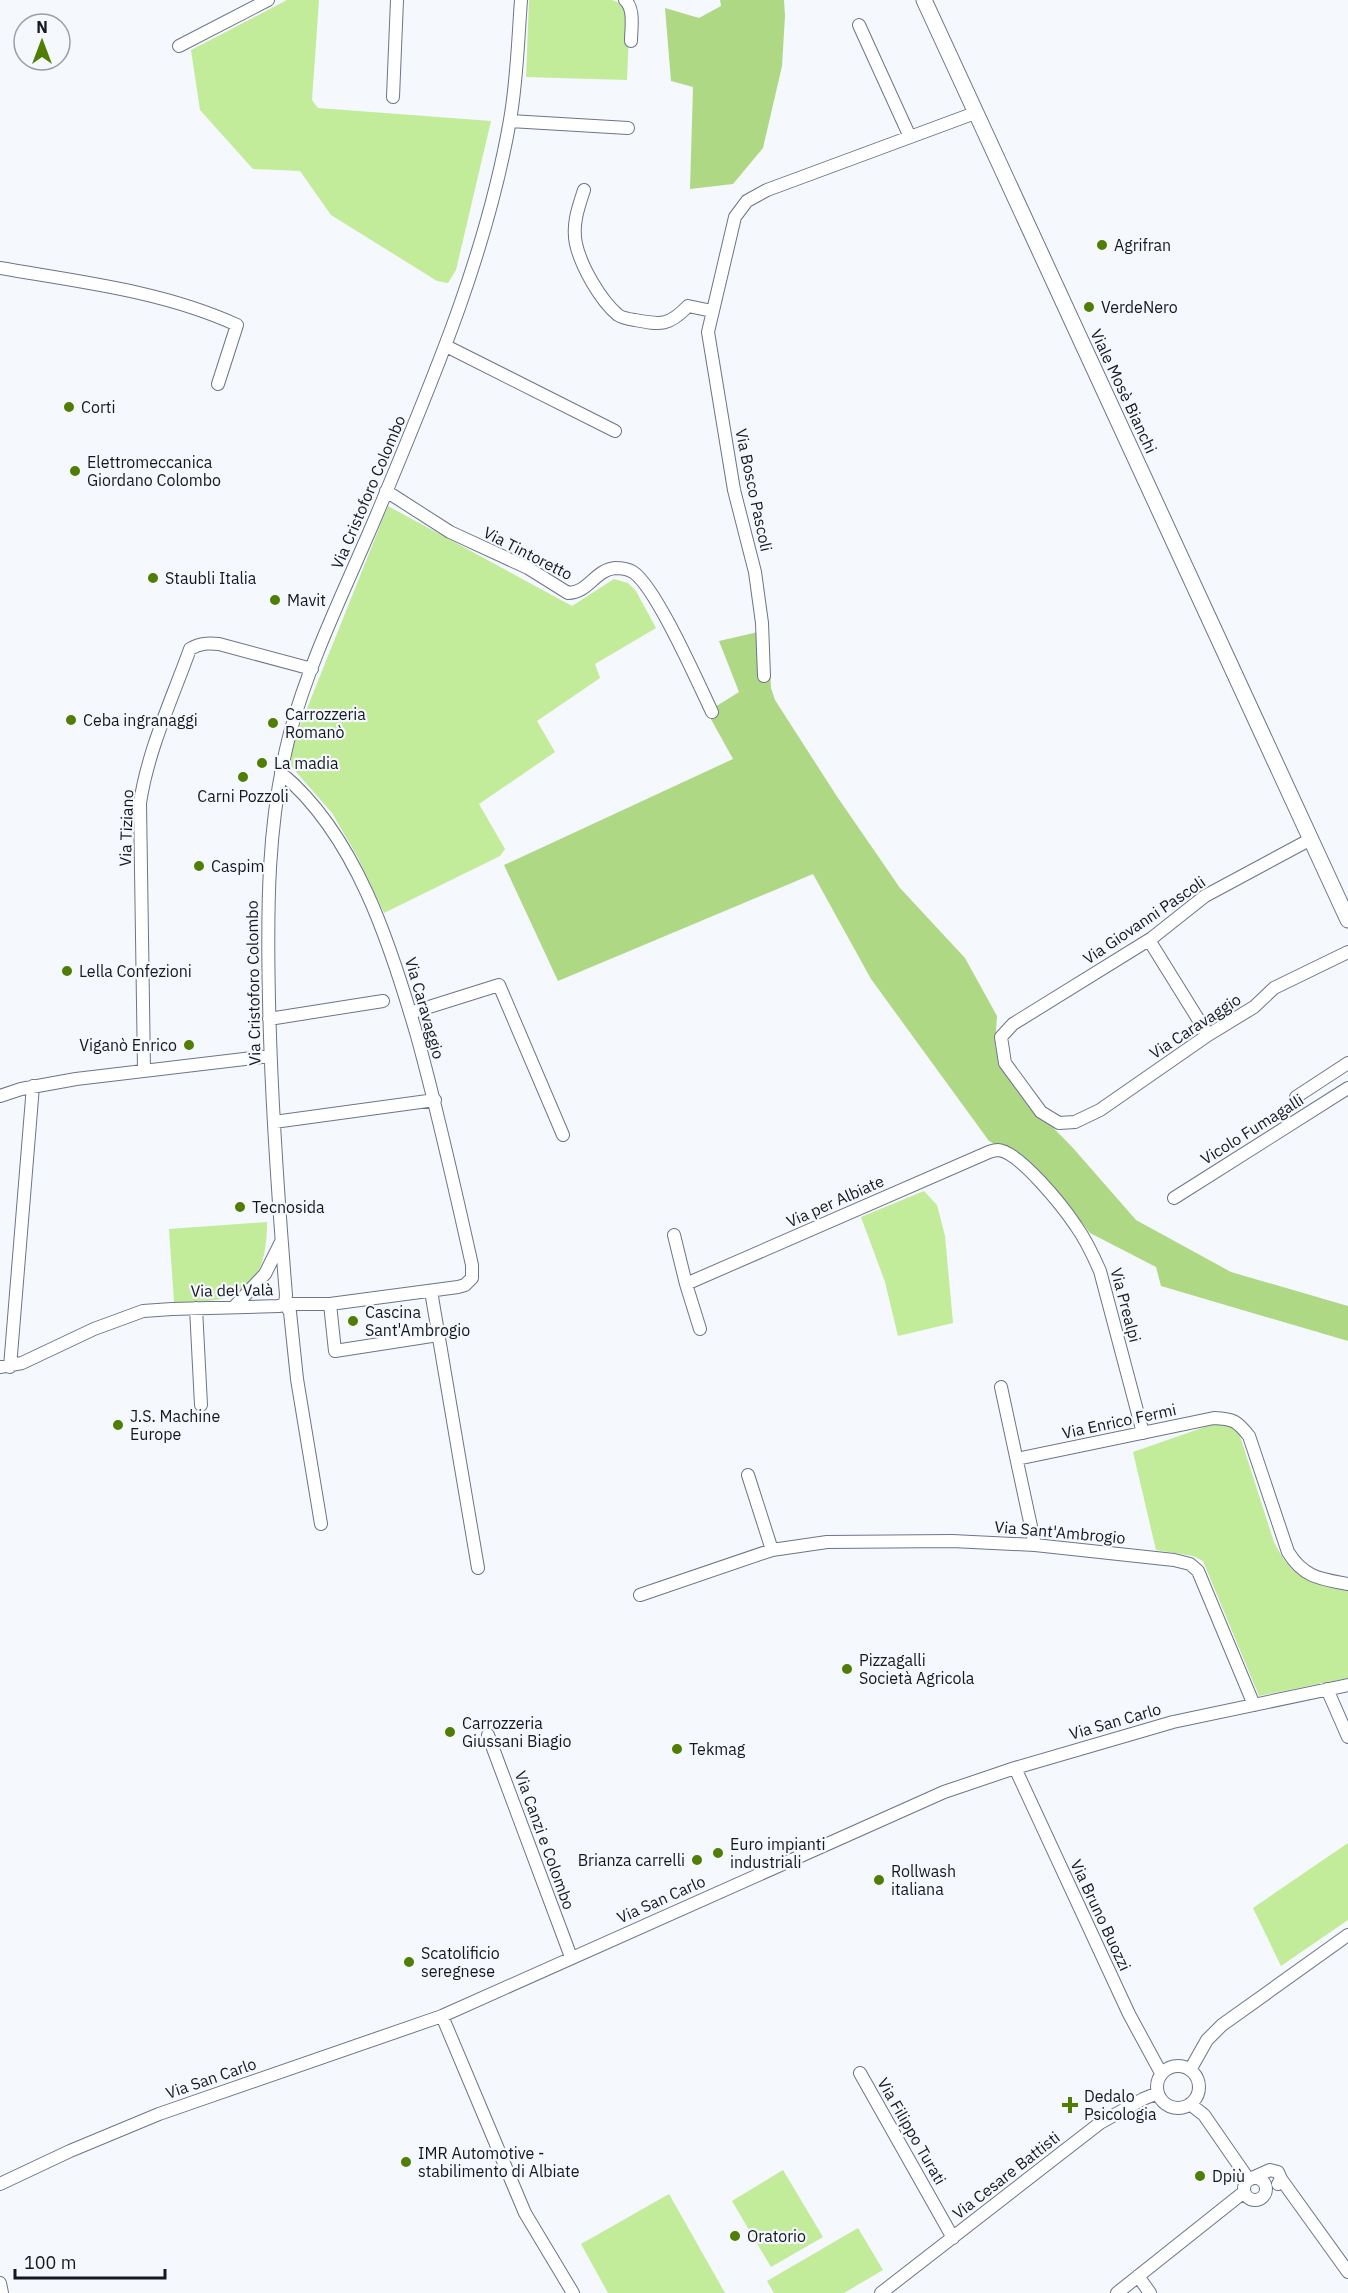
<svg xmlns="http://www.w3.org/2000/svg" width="1348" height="2293" viewBox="0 0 1348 2293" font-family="'IBM Plex Sans',sans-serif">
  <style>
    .green { fill: #c2eb9a }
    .forest { fill: #afd885 }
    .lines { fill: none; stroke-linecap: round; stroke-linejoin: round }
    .minor-casing { stroke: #6c7589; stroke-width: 14 }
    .major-casing { stroke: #6c7589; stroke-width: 17 }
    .minor { stroke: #fff; stroke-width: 12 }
    .major { stroke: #fff; stroke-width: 15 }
    .poi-dot { fill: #507d03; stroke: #f5f8fc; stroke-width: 2 }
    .labels { text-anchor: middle; stroke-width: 4.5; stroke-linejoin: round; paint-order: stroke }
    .poi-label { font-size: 16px; fill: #151820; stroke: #f5f8fc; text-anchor: start }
    .street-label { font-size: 16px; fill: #151820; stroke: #f5f8fc }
  </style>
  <rect width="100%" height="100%" fill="#f5f8fc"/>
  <!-- green -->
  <path class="green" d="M287,0H319L312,100L318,108L491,121L456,270L448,283L437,281L331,215L300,171L253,169L200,110L191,50Z
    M529,0H612L630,7L627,80L526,77Z
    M388,506L572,606L614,579L628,583L636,591L656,628L595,664L600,678L537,721L555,752L479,804L505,849L500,856L384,913L357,856L332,813L290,765L294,741Z
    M924,1191L937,1205L945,1236L953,1323L898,1336L885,1282L861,1217Z
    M267,1222C267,1259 259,1294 216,1300C203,1302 188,1302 174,1302L169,1229Z
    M1222,1421L1238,1430L1274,1542C1293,1581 1309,1581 1348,1589V1678L1259,1696L1203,1561L1193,1556L1156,1550L1133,1452Z
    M1348,1843V1920L1281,1966L1253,1908Z
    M783,2170L823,2237L771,2267L732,2201Z
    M669,2194L725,2293H608L581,2244Z
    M858,2228L883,2270L844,2293H774L767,2281Z"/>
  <!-- forest -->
  <path class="forest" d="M720,0H784L785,16L782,66L763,148L733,184L690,189L693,87L671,81L665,8L699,18L721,6Z
    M758,632H768L771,688L775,700L836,795L900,888L965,958L997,1016L995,1044L999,1062L1024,1098L1073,1148L1136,1220L1231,1272L1348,1306V1341L1161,1286L1156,1267L1090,1233L1056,1189L1028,1163L989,1141L871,979L813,874L558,981L504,865L733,759L707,712L739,692L719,641Z"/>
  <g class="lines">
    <defs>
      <path id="minor" d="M625,0C635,9 631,28 631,41
        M859,25L910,137
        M179,46L268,0
        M393,97L397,0
        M510,121L628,128
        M584,190C578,208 572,225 576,244C581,266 600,300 618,315C622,318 629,319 635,320C661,325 669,326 688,306L712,311
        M0,268C80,282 163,291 237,325L218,384
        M446,346L615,431
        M386,491L450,532L528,568L568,593C588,593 595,570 615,568C621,568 628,569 633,572C656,587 698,683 712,712
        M764,676L762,623L755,572L734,490L708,332L735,217L747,201L767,190L975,113
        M1311,839L1205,896L1152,938L1013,1024L1001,1037L1005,1063L1041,1112L1059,1123L1075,1122L1100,1110L1208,1035L1254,1007L1274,988L1348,952
        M1149,940L1208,1035
        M410,1013L499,985L563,1135
        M269,1019L383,1001
        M144,1070L140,803C148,750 172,699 190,649C200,643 208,643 219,644L312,669
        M0,1096L21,1089L76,1079L270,1056
        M1296,1097L1348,1063
        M274,1122L435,1100
        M1174,1198L1348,1088
        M674,1235L686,1284L700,1329
        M686,1284L989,1152C992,1151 995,1150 998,1150C1019,1151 1064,1208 1076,1226C1086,1240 1093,1255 1100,1271L1143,1433
        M431,1291L478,1568
        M285,1304L286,1295C278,1197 271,1099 269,1000C267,910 267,821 290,733C310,659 347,585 377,514C430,386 486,258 510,120C517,81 518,40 521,0
        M285,1304L290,1312L297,1379L321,1524
        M330,1304L335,1351L438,1335
        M234,1307L265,1274L281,1242
        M196,1308L201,1405
        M0,1367L22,1363L94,1329L143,1311L172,1309L279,1306L285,1304H330L458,1287L465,1285L472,1278V1265C455,1189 438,1112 417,1036C391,946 356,835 281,773
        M10,1367L33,1086
        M1001,1387L1035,1545
        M1017,1459L1214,1418C1234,1419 1237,1421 1249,1436L1288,1552C1304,1578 1321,1579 1348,1584
        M748,1475L772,1550
        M640,1595L772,1550L827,1542L952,1541L1035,1545L1174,1560L1190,1564L1198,1571L1254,1705
        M1327,1689L1348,1737
        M488,1735L571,1957
        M1015,1768L1129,2014L1161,2073
        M442,2016L525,2213L573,2293
        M1157 2087a21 21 0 1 1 42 0a21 21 0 1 1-42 0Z
        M1190,2070L1207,2040L1222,2025L1348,1935
        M860,2073L953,2238
        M1190,2104L1204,2115L1249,2180
        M1244 2189a11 11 0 1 1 22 0a11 11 0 1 1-22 0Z
        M1252,2178L1270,2170L1278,2172L1281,2179L1278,2184
        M1281,2179L1348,2272
        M0,2184L70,2151L159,2114L442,2016L944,1792L1015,1768L1173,1722L1348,1685
        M1138,2276L1150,2293
        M0,2283L2,2293
        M881,2293L1100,2123L1143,2099L1158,2093
        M1117,2293L1244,2192"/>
      <path id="major" d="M924,0L1348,920"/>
    </defs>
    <!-- minor casing -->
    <use href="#minor" class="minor-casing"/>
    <!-- major casing -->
    <use href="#major" class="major-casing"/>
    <!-- minor -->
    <use href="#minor" class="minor"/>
    <!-- major -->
    <use href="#major" class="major"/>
  </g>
  <!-- markers -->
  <g class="poi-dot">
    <circle cx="1102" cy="245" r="6"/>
    <circle cx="1089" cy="307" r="6"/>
    <circle cx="69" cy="407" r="6"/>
    <circle cx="75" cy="471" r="6"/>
    <circle cx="153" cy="578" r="6"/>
    <circle cx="275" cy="600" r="6"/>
    <circle cx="71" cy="720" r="6"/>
    <circle cx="273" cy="723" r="6"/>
    <circle cx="262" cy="763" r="6"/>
    <circle cx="243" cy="777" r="6"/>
    <circle cx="199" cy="866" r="6"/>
    <circle cx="67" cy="971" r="6"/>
    <circle cx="189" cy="1045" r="6"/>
    <circle cx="240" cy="1207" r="6"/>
    <circle cx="353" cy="1321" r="6"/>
    <circle cx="118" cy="1425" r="6"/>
    <circle cx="847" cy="1669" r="6"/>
    <circle cx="450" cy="1732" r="6"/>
    <circle cx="677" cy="1749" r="6"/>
    <circle cx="718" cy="1853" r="6"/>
    <circle cx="697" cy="1860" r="6"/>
    <circle cx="879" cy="1880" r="6"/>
    <circle cx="409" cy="1962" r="6"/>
    <path d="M1067 2096h6v6h6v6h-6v6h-6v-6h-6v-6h6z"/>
    <circle cx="406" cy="2162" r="6"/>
    <circle cx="1200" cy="2176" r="6"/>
    <circle cx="735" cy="2236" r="6"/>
  </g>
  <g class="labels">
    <!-- poi labels -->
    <g class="poi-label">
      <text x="1114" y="251">Agrifran</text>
      <text x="1101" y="313">VerdeNero</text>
      <text x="81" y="413">Corti</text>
      <text x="87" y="468">Elettromeccanica<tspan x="87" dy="18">Giordano Colombo</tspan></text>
      <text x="165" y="584">Staubli Italia</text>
      <text x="287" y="606">Mavit</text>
      <text x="285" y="720">Carrozzeria<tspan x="285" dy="18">Romanò</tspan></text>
      <text x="83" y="726">Ceba ingranaggi</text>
      <text x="274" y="769">La madia</text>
      <text x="243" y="802" text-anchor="middle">Carni Pozzoli</text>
      <text x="211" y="872">Caspim</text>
      <text x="79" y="977">Lella Confezioni</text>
      <text x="177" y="1051" text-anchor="end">Viganò Enrico</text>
      <text x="252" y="1213">Tecnosida</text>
      <text x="365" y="1318">Cascina<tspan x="365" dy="18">Sant'Ambrogio</tspan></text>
      <text x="130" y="1422">J.S. Machine<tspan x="130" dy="18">Europe</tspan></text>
      <text x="859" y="1666">Pizzagalli<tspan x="859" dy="18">Società Agricola</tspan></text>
      <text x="462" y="1729">Carrozzeria<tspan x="462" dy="18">Giussani Biagio</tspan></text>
      <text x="689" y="1755">Tekmag</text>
      <text x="730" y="1850">Euro impianti<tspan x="730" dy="18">industriali</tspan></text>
      <text x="685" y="1866" text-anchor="end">Brianza carrelli</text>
      <text x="891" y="1877">Rollwash<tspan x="891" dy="18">italiana</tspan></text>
      <text x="421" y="1959">Scatolificio<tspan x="421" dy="18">seregnese</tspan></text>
      <text x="1084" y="2102">Dedalo<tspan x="1084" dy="18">Psicologia</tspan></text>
      <text x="418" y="2159">IMR Automotive -<tspan x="418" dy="18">stabilimento di Albiate</tspan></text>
      <text x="1212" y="2182">Dpiù</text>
      <text x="747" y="2242">Oratorio</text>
    </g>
    <!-- street labels -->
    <g class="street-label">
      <text transform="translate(1124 391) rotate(65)" y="6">Viale Mosè Bianchi</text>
      <text transform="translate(754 490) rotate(78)" y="6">Via Bosco Pascoli</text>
      <text transform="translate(368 492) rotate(-67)" y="6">Via Cristoforo Colombo</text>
      <text transform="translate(528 553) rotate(27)" y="6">Via Tintoretto</text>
      <text transform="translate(126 828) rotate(-88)" y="6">Via Tiziano</text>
      <text transform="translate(1144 920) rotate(-34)" y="6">Via Giovanni Pascoli</text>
      <text transform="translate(253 983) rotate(-91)" y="6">Via Cristoforo Colombo</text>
      <text transform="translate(425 1008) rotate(74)" y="6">Via Caravaggio</text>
      <text transform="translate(1195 1026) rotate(-33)" y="6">Via Caravaggio</text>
      <text transform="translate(1252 1129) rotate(-32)" y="6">Vicolo Fumagalli</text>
      <text transform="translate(835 1201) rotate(-24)" y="6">Via per Albiate</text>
      <text transform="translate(232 1290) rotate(-1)" y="6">Via del Valà</text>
      <text transform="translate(1126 1305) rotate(75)" y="6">Via Prealpi</text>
      <text transform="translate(1119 1421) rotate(-12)" y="6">Via Enrico Fermi</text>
      <text transform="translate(1060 1532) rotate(5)" y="6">Via Sant'Ambrogio</text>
      <text transform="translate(1115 1721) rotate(-16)" y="6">Via San Carlo</text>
      <text transform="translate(545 1840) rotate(70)" y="6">Via Canzi e Colombo</text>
      <text transform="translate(661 1899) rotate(-24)" y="6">Via San Carlo</text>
      <text transform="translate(1101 1915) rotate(65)" y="6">Via Bruno Buozzi</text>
      <text transform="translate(211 2078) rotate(-19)" y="6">Via San Carlo</text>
      <text transform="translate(912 2131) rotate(60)" y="6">Via Filippo Turati</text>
      <text transform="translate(1006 2175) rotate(-38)" y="6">Via Cesare Battisti</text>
    </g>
  </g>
  <!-- north arrow -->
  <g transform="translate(42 42)"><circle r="28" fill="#f5f8fc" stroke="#9b9ea4" stroke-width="1.5"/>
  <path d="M0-4.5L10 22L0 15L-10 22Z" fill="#507d03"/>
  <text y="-9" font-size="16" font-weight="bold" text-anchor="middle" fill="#151820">N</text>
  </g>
  <!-- scale -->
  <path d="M15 2269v9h150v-9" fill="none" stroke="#151820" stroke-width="3"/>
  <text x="24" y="2269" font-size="18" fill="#151820" stroke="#f5f8fc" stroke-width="4.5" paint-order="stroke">100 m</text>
</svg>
